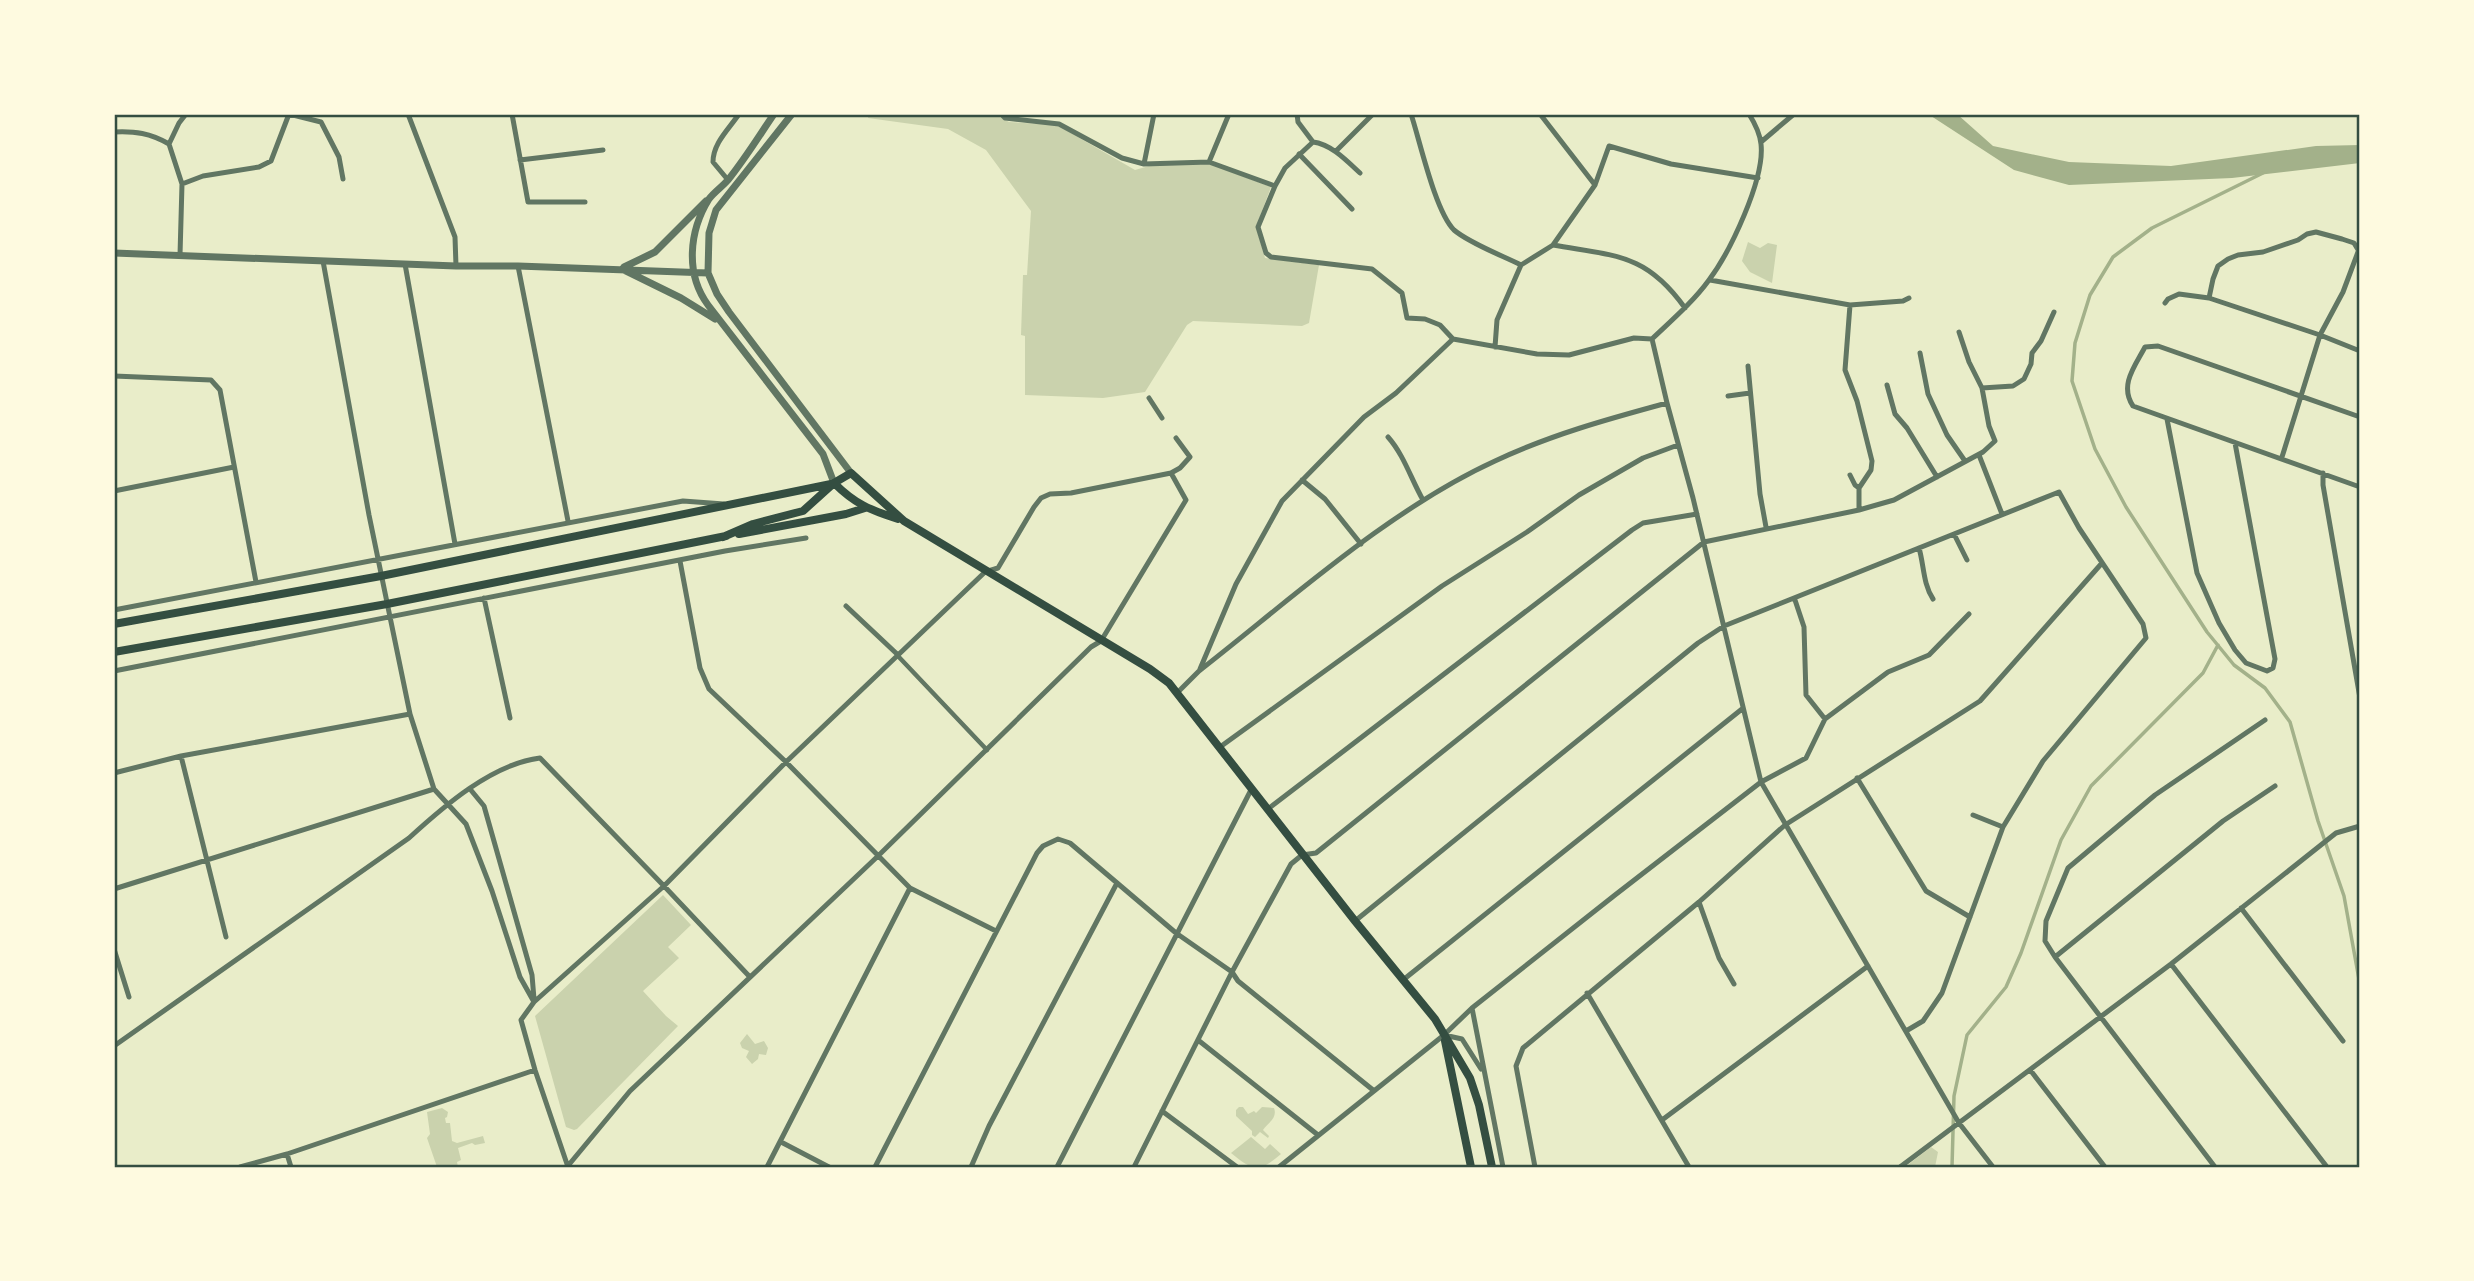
<svg xmlns="http://www.w3.org/2000/svg" width="2474" height="1281" viewBox="0 0 2474 1281" font-family="'Varela Round',sans-serif">
  <style>
    .green { fill: #cad2ad }
    .water { fill: #a3b18a }
    .lines { fill: none; stroke-linecap: round; stroke-linejoin: round }
    .stream { stroke: #a3b18a; stroke-width: 3.5 }
    .pedestrian { stroke: #617663; stroke-width: 4.5 }
    .minor { stroke: #617663; stroke-width: 5 }
    .tertiary { stroke: #617663; stroke-width: 7 }
    .secondary { stroke: #344e41; stroke-width: 8 }
    .neatline { fill: none; stroke: #344e41; stroke-width: 2.5 }
  </style>
  <rect width="100%" height="100%" fill="#e9edc9"/>
  <!-- green -->
  <path class="green" d="M869,114H994L1009,122L1057,125L1135,170L1149,166L1205,162L1271,187L1256,227L1265,258L1319,265L1309,323L1302,326L1193,321L1187,325L1145,392L1103,398L1025,395V336L1021,335L1023,275H1027L1031,211L986,150L948,129L868,118Z
    M1748,242L1760,248L1768,243L1777,245L1772,283L1750,272L1742,261Z
    M663,895L691,925L668,947L679,958L643,991L666,1016L678,1026L577,1129L574,1130L566,1127L535,1016Z
    M747,1034L755,1044L764,1041L768,1048L766,1055L759,1054L758,1059L752,1064L746,1057L749,1051L742,1048L740,1043Z
    M1239,1107H1243L1248,1114L1254,1111L1256,1113L1262,1107L1274,1108C1278,1118 1267,1124 1263,1130L1269,1136L1268,1138L1260,1132L1255,1137L1252,1135V1131L1236,1116V1110Z
    M442,1108L448,1112L447,1117L445,1118L446,1123H450L452,1141L457,1143L483,1136L485,1143L475,1145L472,1143L458,1148L461,1160L457,1162L458,1167H437L427,1138L430,1134L427,1112Z
    M1251,1137L1265,1149L1270,1144L1281,1154C1259,1173 1253,1171 1231,1153Z
    M1931,1147L1938,1152L1935,1167H1905Z"/>
  <!-- water -->
  <path class="water" d="M1928,114H1957L1993,146L2069,162L2171,166L2316,146L2360,145V163L2232,178L2069,185L2014,170Z"/>
  <g class="lines">
    <!-- stream -->
    <path class="stream" d="M2263,173L2152,228L2113,257L2090,295L2075,343L2072,381L2095,449L2126,507L2207,632L2234,665L2265,688L2290,722L2318,821L2344,896L2360,985
      M1952,1167L1954,1096L1967,1035L2006,987L2021,953L2061,840L2091,786L2203,673L2218,645"/>
    <!-- pedestrian -->
    <path class="pedestrian" d="M897,655L987,750"/>
    <!-- minor -->
    <path class="minor" d="M289,114L321,122L339,157L343,179
      M408,114L455,237L456,266
      M512,114L528,202H585
      M1001,114L1005,118L1059,124L1122,158L1144,164L1209,162L1275,186
      M1297,114L1298,122L1313,142
      M1411,114C1420,141 1435,211 1454,230C1469,243 1503,256 1521,265
      M1540,114L1595,185
      M114,132C135,131 150,133 169,144
      M1761,142L1794,114
      M1336,151L1372,115
      M1299,154L1352,209
      M520,160L603,150
      M1209,162L1229,114
      M1144,164L1154,114
      M1360,173C1347,161 1331,144 1313,142L1285,168L1275,186L1258,227L1266,253L1271,257L1372,269L1402,293L1407,318L1425,319L1440,325L1453,339L1537,354L1569,355L1634,338L1652,339
      M728,180L713,162C713,143 729,129 739,114
      M182,184L203,176L259,167L271,161L289,114
      M1553,245C1615,256 1646,253 1685,308
      M180,255L182,184L169,144L179,123L186,114
      M323,261L369,515L410,714L434,789L466,824L492,891L520,977L534,1002
      M405,264L455,544
      M518,266L568,521
      M1710,280L1850,305L1903,301L1909,298
      M2209,298L2213,279L2218,266L2228,259L2238,255L2263,252L2298,240L2307,234L2316,232L2342,239L2354,243L2360,253
      M2165,303L2168,299L2179,294L2209,298L2320,335L2360,351
      M1850,305L1845,370L1857,401L1872,461L1871,470L1859,488V510
      M1652,339L1667,403L1693,498L1761,782L1959,1123L1993,1167
      M1652,339C1672,320 1693,302 1709,280C1730,252 1765,179 1761,144C1760,134 1754,122 1749,114
      M1495,347L1497,320L1521,265L1553,245L1595,185L1609,146L1671,164L1758,178
      M1920,353L1928,394L1947,435L1965,461
      M1748,366L1760,494L1766,527
      M114,376L211,380L220,390L256,582
      M1887,385L1895,414L1907,428L1937,477
      M1982,388L2013,386L2024,379L2031,364L2032,353L2041,341L2054,312
      M1728,396L1750,393
      M1149,398L1162,418
      M2360,417L2158,346L2145,347C2135,366 2119,385 2133,406L2360,487
      M2167,419L2197,573L2219,623L2235,650L2246,663L2267,671L2273,668L2275,659L2235,443
      M1388,437C1404,455 1411,479 1423,500
      M1979,455L2002,514
      M2282,457L2320,335L2343,292L2358,252
      M2323,473V485L2360,698
      M1850,475L1855,485L1859,488
      M1302,480L1325,499L1361,544
      M114,491L234,467
      M1954,534L1967,560
      M1919,548C1924,565 1923,584 1933,599
      M680,561L700,668L709,689L786,762L910,888L996,931
      M484,598L510,718
      M1795,600L1804,627L1806,695L1825,719
      M846,606L897,654
      M114,610L683,501L724,504
      M1200,669L1236,584L1282,501L1364,417L1396,393L1453,339
      M114,671L725,551L806,538
      M1177,693L1199,671C1290,600 1390,509 1495,461C1550,435 1608,419 1667,403
      M1220,747L1442,586L1527,532L1579,495L1643,458L1678,445
      M181,756L226,937
      M114,773L181,756L410,714
      M1857,778L1926,891L1970,917
      M470,789L484,806L532,975L534,999
      M1268,809L1632,530L1643,523L1697,514
      M1973,815L2003,827
      M114,889L434,789
      M1699,902L1719,958L1734,984
      M2241,908L2343,1041
      M1355,921L1698,643L1724,626L2059,492L2079,528L2143,624L2146,638L2043,761L2003,827L1942,993L1923,1021L1906,1031
      M114,949L129,997
      M2055,957L2223,821L2275,786
      M2171,964L2327,1167
      M1403,980L1742,709
      M1587,993L1689,1167
      M1472,1008L1503,1167
      M1444,1035L1462,1039L1481,1069
      M1198,1040L1318,1135
      M114,1046L409,838C444,806 492,764 540,758L664,886L749,976
      M2031,1071L2105,1167
      M1162,1111L1237,1167
      M1662,1120L1868,966
      M781,1142L829,1167
      M287,1154L291,1167
      M240,1167L287,1154L535,1070
      M567,1167L630,1091L878,856L1091,647L1101,641L1186,500L1171,473
      M568,1167L535,1070L521,1020L534,1002L664,886L786,762L985,572L998,568L1034,507L1041,498L1050,494L1071,493L1171,473L1180,468L1190,457L1176,438
      M767,1167L910,888
      M875,1167L1037,853L1043,846L1058,839L1070,843L1176,933L1232,972L1238,981L1373,1090
      M971,1167L989,1126L1117,883
      M1057,1167L1252,788
      M1134,1167L1232,972L1291,864L1302,855L1316,853L1704,542L1859,510L1894,500L1983,452L1995,441L1989,426L1982,388L1969,362L1959,332
      M1279,1167L1444,1035L1472,1008L1615,895L1761,782L1806,758L1825,719L1888,672L1929,655L1969,614
      M1535,1167L1516,1066L1523,1048L1699,902L1785,825L1980,701L2102,563
      M1900,1167L2171,964L2336,833L2360,826
      M2215,1167L2055,957L2045,941L2046,921L2068,868L2155,795L2265,720"/>
    <!-- tertiary -->
    <path class="tertiary" d="M774,114C759,136 745,159 728,180C722,187 714,192 709,199C689,231 685,274 708,305L823,454L834,483
      M792,114L716,210L709,233L708,273L717,294L729,312L851,473
      M114,253L456,266H518L708,273
      M624,267L655,252L706,201
      M624,270L681,298L715,319"/>
    <!-- secondary -->
    <path class="secondary" d="M834,483C855,504 870,510 898,519
      M739,534L846,514L865,508
      M723,537L753,524L803,511L834,483L851,473L904,521L1150,669L1169,683L1355,921L1435,1019L1470,1078L1479,1105L1492,1167
      M114,624L381,576L831,484
      M114,652L387,604L726,536
      M1445,1041L1471,1167"/>
  </g>
  <!-- border -->
  <rect width="2474" height="1281" fill="none" stroke="#fefae0" stroke-width="231"/>
  <rect x="116" y="116" width="2242" height="1050" class="neatline"/>
</svg>
